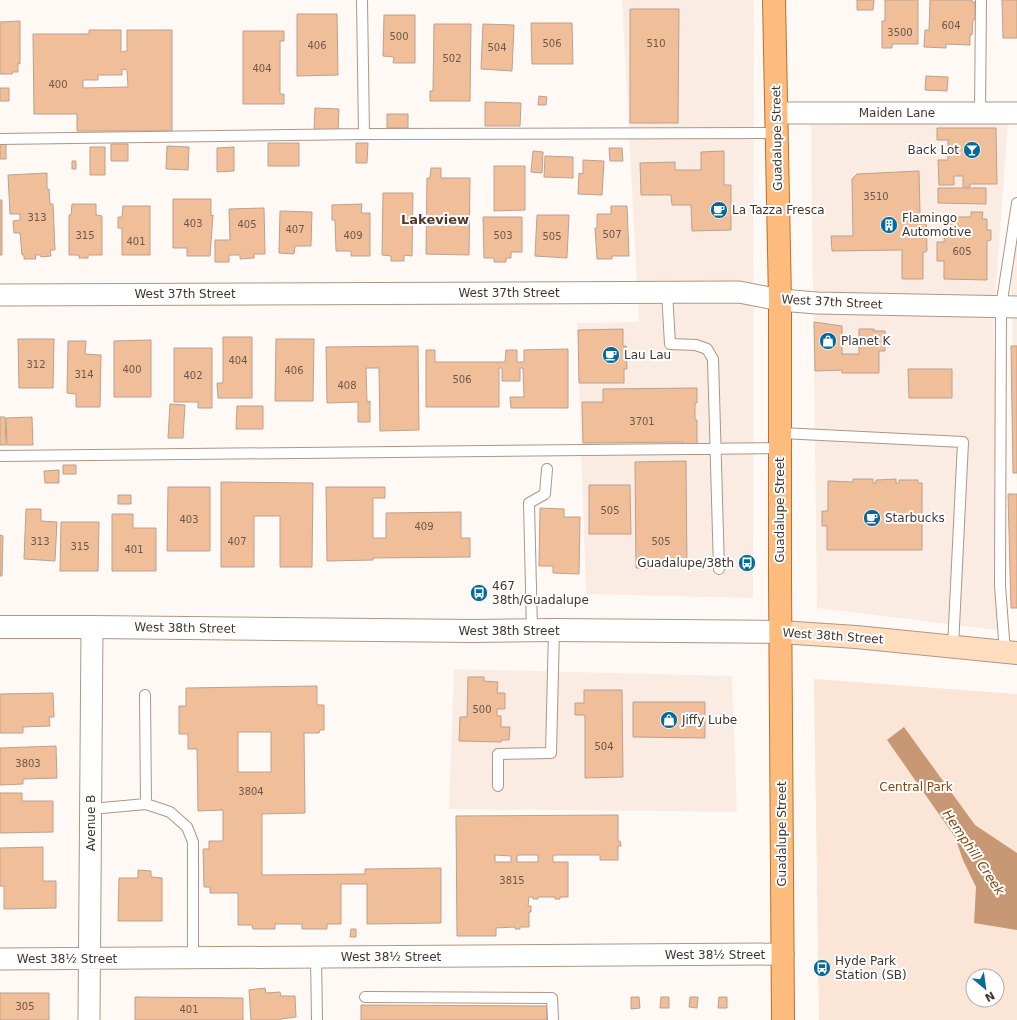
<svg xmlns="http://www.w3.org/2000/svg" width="1017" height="1020" viewBox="0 0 1017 1020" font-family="'DejaVu Sans',sans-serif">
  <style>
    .built { fill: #faece2 }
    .green { fill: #fae5d6; fill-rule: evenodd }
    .water { fill: #c89774 }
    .building { fill: #f1be9a; stroke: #bba18e; fill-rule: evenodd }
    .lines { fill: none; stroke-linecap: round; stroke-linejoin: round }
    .service-casing { stroke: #b09683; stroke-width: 12 }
    .minor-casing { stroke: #b09683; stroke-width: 23 }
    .tertiary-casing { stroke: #b09683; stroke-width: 24 }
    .secondary-casing { stroke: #b09683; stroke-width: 24 }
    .primary-casing { stroke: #bb7029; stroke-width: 24 }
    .service { stroke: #fff; stroke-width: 10 }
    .minor { stroke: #fff; stroke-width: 21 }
    .tertiary { stroke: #fff; stroke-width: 22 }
    .secondary { stroke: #feddbe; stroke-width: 22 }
    .primary { stroke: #fdbc7d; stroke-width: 22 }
    .labels { text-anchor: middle; stroke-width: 4; stroke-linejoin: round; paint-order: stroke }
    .number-label { font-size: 10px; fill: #6d5849 }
    .street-label { font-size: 12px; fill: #41362e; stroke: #fff }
    .poi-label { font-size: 12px; fill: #41362e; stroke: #fff; text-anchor: start }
    .park-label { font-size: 12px; fill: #834609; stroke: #fff }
    .neighbourhood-label { font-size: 13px; font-weight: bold; fill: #4f3929; stroke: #fff }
    .water-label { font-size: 13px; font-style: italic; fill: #824508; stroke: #fff }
  </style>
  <rect width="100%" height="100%" fill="#fff9f5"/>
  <!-- built -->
  <path class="built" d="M622,0H754L753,598L586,594L577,323L639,322Z
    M1008,122L993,327L1005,631L817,608L811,125Z
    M1017,220V493L1011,275Z
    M454,669L732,676L737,812L449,809Z"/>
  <!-- green -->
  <path class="green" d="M814,679L1017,694V1020H819ZM973,976H997V1000H973Z"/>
  <!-- water -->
  <path class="water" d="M904,727L975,825L1017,853V930L974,923L976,887L963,860L955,837L887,740Z"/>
  <!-- building -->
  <path class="building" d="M857,0H874L873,10H857Z
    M885,0H918V44H892V48H882V21H885Z
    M930,0H972V2H975V19L973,20L972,35H970V45L946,44V48L924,47L925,30H929Z
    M1002,0H1017V38H1003Z
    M630,9H679L678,123H630Z
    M297,14H337L338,75L297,76Z
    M384,15H415V63H393L394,57L383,56Z
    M20,21V64L18,63V72H13L12,74H0V22Z
    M531,23H572L573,64H532Z
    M434,24H471L470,101H430V91H433Z
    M483,24L514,25L512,71L481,69Z
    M89,30H121V52L127,51V30H172V131H77V114H34L33,34H89ZM122,69L127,70L128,87L83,88V80H98V75H122Z
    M243,31H284V41H280V94H284V104H243Z
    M926,76L948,77L947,91L925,90Z
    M0,88H9V101H0Z
    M539,96L547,97L546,105H538Z
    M485,102L521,103L520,126H485Z
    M315,108L339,109L338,132L314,131Z
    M387,114H408V128H387Z
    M937,128H996L997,184H970V187H963V176H954V185H939L938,160H948V140H937Z
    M6,143V159H0V144Z
    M268,143H299V166H268Z
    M356,143H368L367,163H356Z
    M111,144H128V161H111Z
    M167,146L189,147L188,170L166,169Z
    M90,147H105V175H90Z
    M234,147V171L217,172V148Z
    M609,148H622L623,161H610Z
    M533,151L543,152L542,173L531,172Z
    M724,151V185H731V230L692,231L691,205H672L671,195H641L640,163L675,162V170H701V152Z
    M545,156L573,157V178L544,177Z
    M583,160L604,161L602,195L578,194L579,173L583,174Z
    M72,161H76V169H72Z
    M494,166H525V210L494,211Z
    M431,168H441V178H470L469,255L426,254L427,178H430Z
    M919,171L920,214L926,215L927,251L923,253V279H902V250L832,251L831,236H853L852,179L857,174Z
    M47,173V189H49L50,204H53L55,250H50L51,256L41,257L40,255H35L36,259H24V255H22L20,233H14L13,221L20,220V214H10L8,175Z
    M938,188H986V204L938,203Z
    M383,193H413L412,256L404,255V261H391V256L382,255Z
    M173,199H211V216L213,215L210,256H187V248H173Z
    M0,200H2V255H0Z
    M72,204H96V215L102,216V255H88V258H79V255H69V215H71Z
    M362,204L361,213H370V256H351V251H336L335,220H332V205Z
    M123,206H150V255H122V228H118V217H122Z
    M611,206H627L629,256H612V259H597L595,228H597V214H611Z
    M264,208L265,254H254V258L240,259V255H229V262H215V240H230L229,209Z
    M280,211L312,212L311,246H295L294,254L279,253Z
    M971,212H983L982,219H987V230H991V240L987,241V280L944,279V261H937V242H944L945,217H971Z
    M537,215H569L567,258L535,256Z
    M483,217H522V252H511V258H506V262H494V258H484Z
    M814,322L842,326V354H859V329H874V331H885V351H879V373H842V370L815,371Z
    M623,329V346H626L627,369H624V383H579L578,330Z
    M223,337H252V398H218L217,383H223Z
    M18,339H54L53,388H19Z
    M276,339H314L313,401H275Z
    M151,340V397H114V341Z
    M68,341H86L85,354L101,355L100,407H76V394L67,393Z
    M418,346L419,430L380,431L379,368H366L367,402L370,401V422H358V402L327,403L326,347Z
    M1011,346H1017V473H1013Z
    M174,348H212V408H198V402H174Z
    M568,349V408H511L510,397H524L523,368H520V381H502V368H499V407H426V350H435V362H505L506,350H517V362H524V350Z
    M908,369H952V398H909Z
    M697,388V403H695V420H697V444H683V442L583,443L582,402H603V389Z
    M170,404L185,405L183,438H168Z
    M237,406H263V429H236Z
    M0,417H5L6,445H0Z
    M32,417L33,445H7L6,418Z
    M686,461L687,568H636L635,462Z
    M63,465H76V474H63Z
    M59,470V483H45L44,471Z
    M853,479H873V483H876V480L896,479V483H899V480H918V483H922V550H827V526H822V511H828V481L853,482Z
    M221,482L313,483L312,567H280V516H254V567H221Z
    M589,485H630L631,534H589Z
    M168,487H210V551H167Z
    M326,487H385V498H373V538H386V513L461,512V538H470V557L373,558V560L327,561Z
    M1008,494H1017V608H1011Z
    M118,495H131V504H118Z
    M540,508L564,509V517H580L579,574L553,573V566H539Z
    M26,509H41V521L57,522L55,561L24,559Z
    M112,514H133V528H156V571H112Z
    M61,522H99L98,571H60Z
    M0,535L3,536L2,576H0Z
    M468,677H484V681L498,682L497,693H505V709H497V716H501V727H510L509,740H501V742L459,741L460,717H467Z
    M317,686V705H324V730H320L319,733H304L305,813L262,814V875L365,874V869L441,868V923L367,924V884H341V924H327V929H302V924H275V929H253L252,925H238V893H210V887H204L203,849H209V841H223V810L198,811L197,749H188V734H179V706H186V688ZM238,732H271V772H238Z
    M584,690H622L623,777L585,778V715H575V703H584Z
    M53,693L54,717H49L50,726L23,727V733H0V694Z
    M633,702H705V738L633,737Z
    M56,746L57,778L23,779V784L0,785V748Z
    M0,793H22V801H53V832L0,833Z
    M618,815V841H620L621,846H618V860H600V855H553V862H568V897H560V899H555V897H538V899H533V897H529L528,906H531V912H529V927H520V929H515V927L496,928V936H457L456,816ZM495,855L511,856V862H495ZM517,855H538V862H517Z
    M43,847V881H56V908L4,909V886H0V848Z
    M138,870L151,871V877L162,878V921H118L119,878H138Z
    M351,929H356V937H350Z
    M265,988L266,993L280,992L281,996H295L296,1017L281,1019V1020H251L249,990Z
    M0,993H49V1020H0Z
    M135,997L243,998V1020H135Z
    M631,997H639L640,1008L631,1009Z
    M661,997H669V1008H660Z
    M690,997H698L697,1008L689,1007Z
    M719,997H727V1008H718Z
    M361,1005L547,1006V1020H361Z"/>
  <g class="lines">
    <defs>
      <path id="service" d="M362,0L364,134
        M980,113L981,0
        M0,139L364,134L777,133
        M667,292L670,344L696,345L707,349L713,359L719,569
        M781,433L963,442L953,647
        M0,456L780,448
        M532,631L529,503L545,494L547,469
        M1005,652L1000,586L1001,307L1017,203
        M145,695L146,804
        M498,786V754L551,753L554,630
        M91,809L146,804L170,812L187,827L193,842V958
        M316,957L317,1020
        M365,997L552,998L553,1020"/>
      <path id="minor" d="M777,113H1017
        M0,295L739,292L780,300L817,303L1017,307
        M0,959L783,954
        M89,1020L92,627"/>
      <path id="tertiary" d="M0,627H92L473,631L554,630L780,632"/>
      <path id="secondary" d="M780,632L856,637L1017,653"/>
      <path id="primary" d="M774,0L780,300V580L783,1020"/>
    </defs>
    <!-- service casing -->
    <use href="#service" class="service-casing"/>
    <!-- minor casing -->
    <use href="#minor" class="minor-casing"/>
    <!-- tertiary casing -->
    <use href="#tertiary" class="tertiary-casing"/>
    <!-- secondary casing -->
    <use href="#secondary" class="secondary-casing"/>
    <!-- primary casing -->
    <use href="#primary" class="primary-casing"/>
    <!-- service -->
    <use href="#service" class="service"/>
    <!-- minor -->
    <use href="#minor" class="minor"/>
    <!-- tertiary -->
    <use href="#tertiary" class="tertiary"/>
    <!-- secondary -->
    <use href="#secondary" class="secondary"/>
    <!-- primary -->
    <use href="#primary" class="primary"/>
  </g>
  <!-- icons -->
  <defs>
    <symbol id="bar-disc" viewBox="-11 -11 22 22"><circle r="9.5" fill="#066a99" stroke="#fff"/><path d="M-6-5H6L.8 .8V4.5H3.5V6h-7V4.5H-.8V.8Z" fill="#fff"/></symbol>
    <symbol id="cafe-disc" viewBox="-11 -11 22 22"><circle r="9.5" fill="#066a99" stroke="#fff"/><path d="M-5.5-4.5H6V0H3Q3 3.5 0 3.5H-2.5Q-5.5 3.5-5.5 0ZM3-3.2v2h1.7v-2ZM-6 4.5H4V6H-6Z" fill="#fff"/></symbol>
    <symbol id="building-disc" viewBox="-11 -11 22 22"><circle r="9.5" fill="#066a99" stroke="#fff"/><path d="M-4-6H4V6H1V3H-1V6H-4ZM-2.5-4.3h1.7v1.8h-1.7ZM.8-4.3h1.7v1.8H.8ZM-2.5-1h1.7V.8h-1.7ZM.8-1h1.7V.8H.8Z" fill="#fff"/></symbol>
    <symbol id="shop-disc" viewBox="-11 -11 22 22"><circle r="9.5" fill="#066a99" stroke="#fff"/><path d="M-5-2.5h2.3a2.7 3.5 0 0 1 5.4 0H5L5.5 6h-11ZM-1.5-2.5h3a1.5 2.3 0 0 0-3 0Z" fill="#fff"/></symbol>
    <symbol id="bus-disc" viewBox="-11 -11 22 22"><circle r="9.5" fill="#066a99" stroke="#fff"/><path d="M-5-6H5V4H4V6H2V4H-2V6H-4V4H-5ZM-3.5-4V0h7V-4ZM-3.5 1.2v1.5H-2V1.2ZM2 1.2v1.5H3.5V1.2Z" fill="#fff"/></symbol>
  </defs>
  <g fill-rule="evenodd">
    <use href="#bar-disc" x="962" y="140" width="20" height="20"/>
    <use href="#cafe-disc" x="709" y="200" width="20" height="20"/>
    <use href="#building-disc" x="879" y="215" width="20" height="20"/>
    <use href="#shop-disc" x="818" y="331" width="20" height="20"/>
    <use href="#cafe-disc" x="601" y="345" width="20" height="20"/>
    <use href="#cafe-disc" x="862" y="508" width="20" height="20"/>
    <use href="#bus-disc" x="737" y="553" width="20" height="20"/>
    <use href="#bus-disc" x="469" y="583" width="20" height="20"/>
    <use href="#shop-disc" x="659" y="710" width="20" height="20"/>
    <use href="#bus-disc" x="812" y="958" width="20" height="20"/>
  </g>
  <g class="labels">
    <!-- number labels -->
    <g class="number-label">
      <text x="951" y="29">604</text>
      <text x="900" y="36">3500</text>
      <text x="399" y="40">500</text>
      <text x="552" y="47">506</text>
      <text x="656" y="47">510</text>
      <text x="317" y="49">406</text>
      <text x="497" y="51">504</text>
      <text x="452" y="62">502</text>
      <text x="262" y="72">404</text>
      <text x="58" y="88">400</text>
      <text x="876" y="200">3510</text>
      <text x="37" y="221">313</text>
      <text x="193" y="227">403</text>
      <text x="247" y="228">405</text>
      <text x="295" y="233">407</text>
      <text x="612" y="238">507</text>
      <text x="85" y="239">315</text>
      <text x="353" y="239">409</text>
      <text x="503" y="239">503</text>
      <text x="552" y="240">505</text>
      <text x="136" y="245">401</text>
      <text x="962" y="255">605</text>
      <text x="238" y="364">404</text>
      <text x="36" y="368">312</text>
      <text x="132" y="373">400</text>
      <text x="294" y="374">406</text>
      <text x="84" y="378">314</text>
      <text x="193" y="379">402</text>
      <text x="462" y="383">506</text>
      <text x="347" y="389">408</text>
      <text x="642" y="425">3701</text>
      <text x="610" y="514">505</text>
      <text x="189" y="523">403</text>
      <text x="424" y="530">409</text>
      <text x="40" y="545">313</text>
      <text x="237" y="545">407</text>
      <text x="661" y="545">505</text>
      <text x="80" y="550">315</text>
      <text x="134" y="553">401</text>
      <text x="482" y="713">500</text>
      <text x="604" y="750">504</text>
      <text x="28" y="767">3803</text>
      <text x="251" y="795">3804</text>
      <text x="512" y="884">3815</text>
      <text x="25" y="1010">305</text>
      <text x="189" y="1013">401</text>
    </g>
    <!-- street labels -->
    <g class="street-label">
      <text x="897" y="117">Maiden Lane</text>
      <text transform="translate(777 138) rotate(-91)" y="4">Guadalupe Street</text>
      <text x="509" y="297">West 37th Street</text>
      <text x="185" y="298">West 37th Street</text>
      <text transform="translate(832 302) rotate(3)" y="4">West 37th Street</text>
      <text transform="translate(780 510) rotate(-90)" y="4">Guadalupe Street</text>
      <text transform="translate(185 628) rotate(1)" y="4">West 38th Street</text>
      <text x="509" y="635">West 38th Street</text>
      <text transform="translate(833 636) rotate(4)" y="4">West 38th Street</text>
      <text transform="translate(91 823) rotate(-90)" y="4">Avenue B</text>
      <text transform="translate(782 834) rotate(-90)" y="4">Guadalupe Street</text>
      <text x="715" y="959">West 38½ Street</text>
      <text x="391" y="961">West 38½ Street</text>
      <text x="67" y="963">West 38½ Street</text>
    </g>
    <!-- poi labels -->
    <g class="poi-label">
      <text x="959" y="154" text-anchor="end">Back Lot</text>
      <text x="732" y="214">La Tazza Fresca</text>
      <text x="902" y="222">Flamingo<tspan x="902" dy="14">Automotive</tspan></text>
      <text x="841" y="345">Planet K</text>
      <text x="624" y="359">Lau Lau</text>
      <text x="885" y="522">Starbucks</text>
      <text x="734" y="567" text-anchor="end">Guadalupe/38th</text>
      <text x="492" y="590">467<tspan x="492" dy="14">38th/Guadalupe</tspan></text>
      <text x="682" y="724">Jiffy Lube</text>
      <text x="835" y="965">Hyde Park<tspan x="835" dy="14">Station (SB)</tspan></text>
    </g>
    <!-- park labels -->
    <g class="park-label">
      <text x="916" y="791">Central Park</text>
    </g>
    <!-- neighbourhood labels -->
    <g class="neighbourhood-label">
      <text x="435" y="224">Lakeview</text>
    </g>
    <!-- water labels -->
    <g class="water-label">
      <text transform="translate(974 852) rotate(56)" y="5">Hemphill Creek</text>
    </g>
  </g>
  <!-- north arrow -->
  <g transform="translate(985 988) rotate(151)"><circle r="19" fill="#ffffff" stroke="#b3afab"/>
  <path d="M0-3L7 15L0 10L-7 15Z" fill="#066a99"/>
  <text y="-6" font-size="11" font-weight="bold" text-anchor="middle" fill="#41362e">N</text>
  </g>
</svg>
